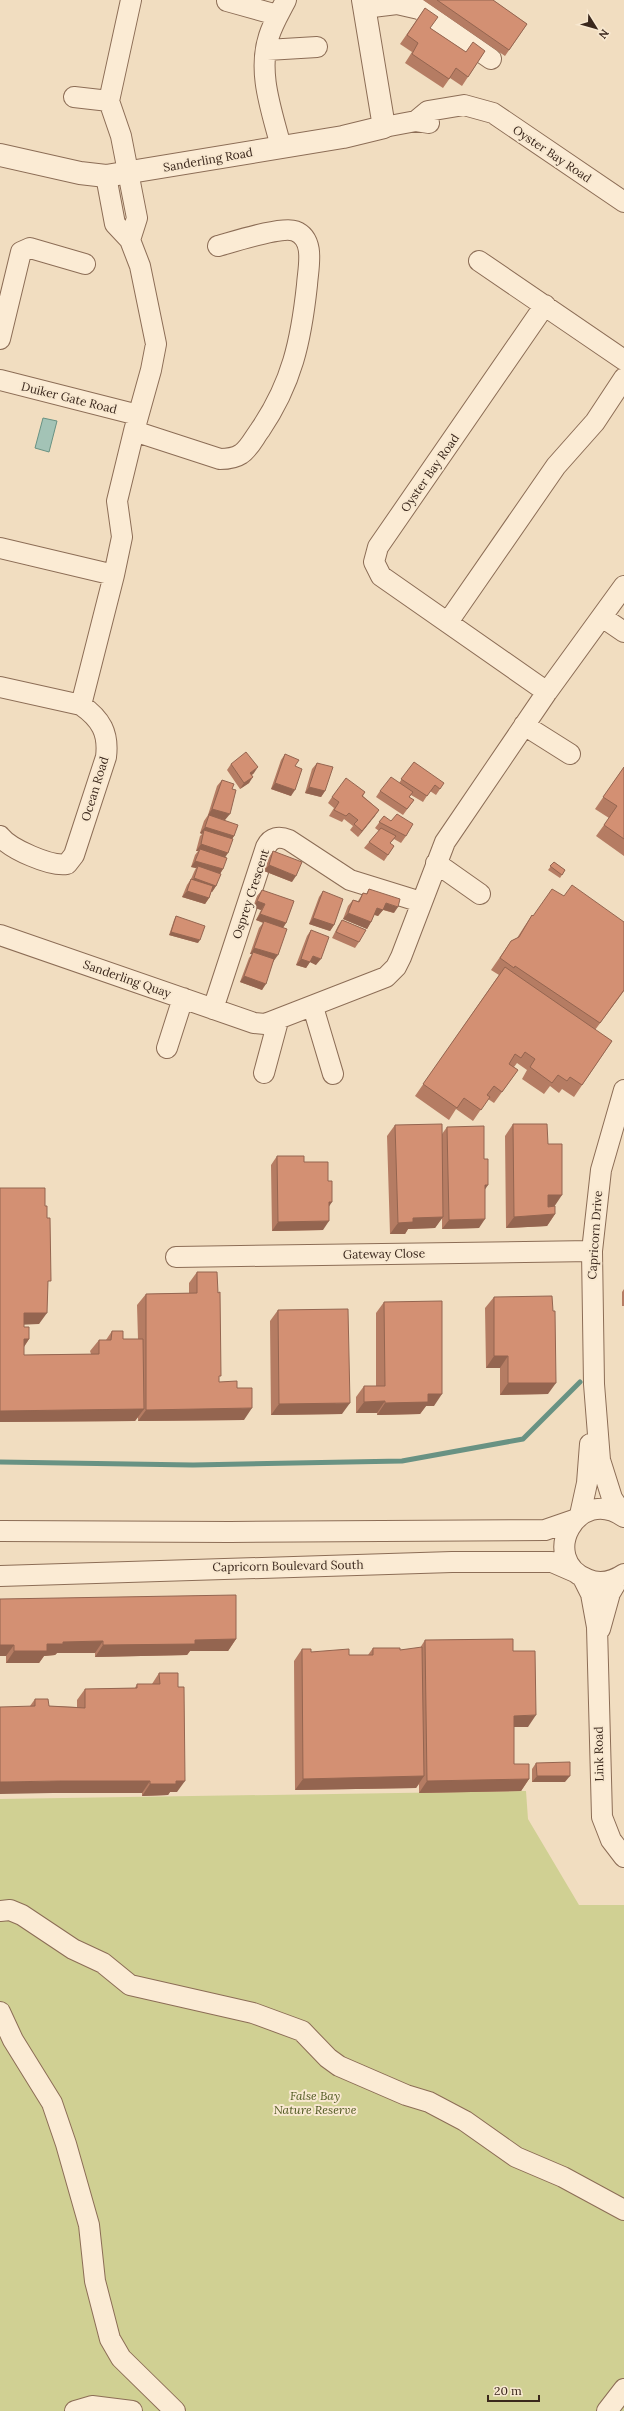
<svg xmlns="http://www.w3.org/2000/svg" width="624" height="2411" viewBox="0 0 624 2411" font-family="Lora,serif">
  <style>
    .green { fill: #d0d093 }
    .water { fill: #a3c3b6; stroke: #699283 }
    .lines { fill: none; stroke-linecap: round; stroke-linejoin: round }
    .stream { stroke: #699283; stroke-width: 5 }
    .minor-casing { stroke: #8c6d56; stroke-width: 22 }
    .tertiary-casing { stroke: #8c6d56; stroke-width: 24 }
    .minor { stroke: #fbebd4; stroke-width: 20 }
    .tertiary { stroke: #fbebd4; stroke-width: 22 }
    .wall { fill: #b57c63 }
    .shaded-wall { fill: #946550 }
    .building { fill: #d39073; stroke: #946550 }
    .labels { text-anchor: middle; stroke-width: 4; stroke-linejoin: round; paint-order: stroke }
    .street-label { font-size: 12px; fill: #3a271c; stroke: #f8e8d0 }
    .park-label { font-size: 12px; font-style: italic; fill: #505821; stroke: #f8e8d0 }
  </style>
  <rect width="100%" height="100%" fill="#f1ddc0"/>
  <!-- green -->
  <path class="green" d="M526,1791L528,1819L579,1905H624V2411H0V1799Z"/>
  <!-- water -->
  <path class="water" d="M43,418L57,421L49,452L35,448Z"/>
  <g class="lines">
    <!-- stream -->
    <path class="stream" d="M0,1462L193,1465L402,1461L523,1439L580,1382"/>
    <defs>
      <path id="minor" d="M227,1L277,15
        M364,8L397,4L419,9L491,59
        M267,50L317,47
        M74,97L109,101
        M416,121L428,111L464,105L493,113L624,202
        M384,127L416,121L429,123
        M281,147C272,111 257,73 269,36C273,23 280,12 286,0
        M130,240L137,218L121,136L109,101L131,0
        M479,261L624,360
        M545,305L378,547L374,562L381,576L547,692
        M0,339L21,252L30,248L85,264
        M0,380L138,415
        M134,431L220,459C227,459 235,458 241,454C249,449 254,438 260,430C292,383 301,341 307,285C308,268 316,239 295,231C282,226 233,242 218,246
        M0,548L114,575L122,537L117,501L134,431L151,370L156,344L140,266L130,240L115,224L106,176
        M602,617L624,632
        M448,622L556,466L595,422L624,378
        M0,687L81,705C101,719 109,733 106,757L74,855L67,864C51,867 10,849 0,836
        M81,705L114,575
        M524,725L570,754
        M436,863L480,894
        M0,935L254,1023L265,1024L386,977L396,967L401,957L445,842L547,692L624,586
        M313,1007L333,1074
        M213,1009L266,847C271,837 279,836 289,840L350,880L421,902
        M167,1048L183,998
        M264,1073L278,1021
        M624,1090L601,1170L592,1251L594,1384L600,1460L612,1498L624,1517
        M176,1257L592,1251
        M580,1515L587,1483L590,1444
        M624,1517C577,1484 538,1559 587,1579C600,1585 612,1582 624,1574
        M0,1531L230,1532L545,1530L574,1520
        M0,1576L452,1562H552L575,1572
        M583,1578L591,1594L597,1627L602,1817L611,1840L624,1857
        M600,1629L610,1593L619,1578
        M0,1911L10,1910L22,1915L73,1949L103,1963L130,1985L253,2013L302,2031L328,2058L339,2066L406,2095L429,2102L465,2121L516,2157L563,2177L624,2210
        M0,2012L13,2040L52,2103L66,2144L89,2225L95,2281L110,2339L121,2358L175,2411
        M75,2411L92,2406L132,2411
        M607,2411L624,2389"/>
      <path id="tertiary" d="M0,155L80,173L106,176L343,137L384,127L363,0"/>
    </defs>
    <!-- minor casing -->
    <use href="#minor" class="minor-casing"/>
    <!-- tertiary casing -->
    <use href="#tertiary" class="tertiary-casing"/>
    <!-- minor -->
    <use href="#minor" class="minor"/>
    <!-- tertiary -->
    <use href="#tertiary" class="tertiary"/>
  </g>
  <!-- wall -->
  <path class="wall" d="M423,0H493L527,24L505,56Z
    M425,8L430,28L466,52L485,51L462,86L450,78L443,88L405,63L412,52L400,44Z
    M285,754L295,766L291,796L271,789L281,760Z
    M414,762L440,789L436,795L430,791L423,802L411,795L409,797L414,800L403,815L376,797L380,791L399,783Z
    M317,763L325,791L321,797L305,793L312,769Z
    M231,764L254,773L252,775L249,783L240,789L227,770Z
    M624,767V856L596,836L609,818L595,809Z
    M222,780L232,789L225,820L234,836L232,839L225,857L223,869L220,874L216,886L212,892H211L209,898L205,904L182,897L187,885L191,879L194,872L196,868L191,867L195,855L198,851H196L200,836L202,834L200,833L204,821L208,815L217,786Z
    M365,792L363,796L379,810L358,837L350,830L353,826L344,819L342,822L329,816L334,808L328,803L332,797Z
    M384,816L406,836L401,843L394,839L390,843L394,846L384,861L364,848L369,842L379,831L375,828Z
    M273,851L292,882L264,871L269,857Z
    M554,862L565,870L560,878L548,870Z
    M369,889L394,913L383,910L378,916L374,915L371,922L367,929L343,919L348,906L353,900L358,901L363,893L366,894Z
    M262,890L286,923L283,928L273,962L262,990L240,982L249,958L252,954H250L259,928L263,923L256,920L261,910L253,907L257,896Z
    M323,891L334,925L330,931L309,924L319,897Z
    M532,915L624,991L595,1030L612,1041L574,1097L562,1089L559,1093L550,1086L544,1094L522,1079L527,1070L517,1063L514,1067L518,1070L494,1103L488,1099L473,1121L456,1109L449,1120L415,1096L499,975L491,970L511,941L517,938L524,927Z
    M176,916L198,943L169,935L174,920Z
    M342,920L359,942L355,948L332,938L338,926Z
    M311,930L316,965L310,962L306,968L296,965L307,936Z
    M513,1124L548,1144L555,1214L547,1226L506,1228L505,1136Z
    M395,1125L442,1134L447,1127L485,1190L479,1228L442,1229V1218L435,1228L408,1229L405,1234H390L387,1136Z
    M277,1156L304,1162L323,1230L272,1231L271,1165Z
    M45,1206L48,1285L39,1324H24V1327L29,1339L24,1347V1355L91,1354L90,1351L99,1340H106L112,1331L123,1339H138L137,1305L146,1294L189,1293V1283L197,1272L219,1382L237,1388L244,1420L138,1421V1417L135,1421L0,1422Z
    M624,1289V1306H622V1292Z
    M494,1297L548,1394L500,1395V1368H486L485,1308Z
    M384,1302L434,1406H426L420,1414L377,1415V1413H356V1397L364,1386H376V1313Z
    M278,1310L342,1414L271,1415L270,1321Z
    M0,1599L236,1639L228,1651H190L187,1655L95,1657V1653H57L55,1655L44,1656L39,1663H6V1656Z
    M425,1640L513,1651L528,1727H514V1764L529,1779L521,1791L419,1793V1784L416,1788L295,1790L294,1661L302,1649L311,1652L349,1655H368L373,1648L400,1650L420,1648Z
    M159,1673L177,1792H170L168,1795L142,1796V1793H53L30,1706L35,1699L49,1706L77,1707V1700L85,1689L135,1688L137,1684H152Z
    M536,1763L565,1782H532V1769Z"/>
  <!-- shaded-wall -->
  <path class="shaded-wall" d="M258,767L254,773L246,779L250,773Z
    M253,777L249,783L240,789L244,783Z
    M275,783L295,790L291,796L271,789Z
    M309,787L325,791L321,797L305,793Z
    M212,809L230,814L225,820L208,815Z
    M379,810L375,816L358,837L362,831Z
    M205,827L234,836L230,842L204,830L202,834L200,833Z
    M201,844L228,853L224,859L200,849L198,851H196Z
    M195,861L223,869L219,875L198,866L196,868L191,867Z
    M269,865L296,876L292,882L264,871Z
    M194,878L216,886L212,892L189,885Z
    M187,891L209,898L205,904L182,897Z
    M257,901L265,904L261,910L253,907Z
    M386,903L398,907L394,913L381,909Z
    M377,908L383,910L378,916L373,914Z
    M348,913L371,922L367,929L343,919Z
    M260,914L286,923L282,929L256,920Z
    M313,918L334,925L330,931L309,924Z
    M171,932L200,940L198,943L169,935Z
    M254,948L278,955L273,962L253,952L252,954H250Z
    M313,956L321,959L316,965L310,962L306,968L296,965L301,959Z
    M244,976L266,984L262,990L240,982Z
    M485,1185H488L482,1194Z
    M548,1195H562L554,1207H540Z
    M329,1202H332L326,1211Z
    M555,1214L547,1226L506,1228L514,1217Z
    M443,1217L435,1228L408,1229L405,1234H390L398,1223L413,1218Z
    M485,1219L479,1228L442,1229L449,1220Z
    M329,1221L323,1230L272,1231L278,1222Z
    M24,1313H47L39,1324L16,1325Z
    M24,1339H29L21,1351Z
    M494,1356H508L500,1368H486Z
    M508,1383H556L548,1394L500,1395Z
    M428,1394H442L434,1406H426L420,1414L377,1415L385,1403Z
    M385,1401L377,1413H356L364,1402Z
    M350,1403L342,1414L271,1415L279,1404Z
    M252,1408L244,1420L138,1421L146,1410Z
    M144,1409L135,1421L0,1422V1411Z
    M236,1639L228,1651H190L187,1655L95,1657L103,1645L195,1640Z
    M103,1641L95,1653H57L55,1655L44,1656L39,1663H6L14,1651L47,1644L63,1642Z
    M0,1645H14L6,1656H0Z
    M536,1715L528,1727H506L514,1716Z
    M424,1776L416,1788L295,1790L303,1779Z
    M537,1776H570L565,1782H532Z
    M529,1779L521,1791L419,1793L427,1781Z
    M61,1781H150L142,1793H53L0,1794V1782Z
    M176,1781H185L177,1792H170L168,1795L142,1796L150,1784Z"/>
  <!-- building -->
  <path class="building" d="M437,0H493L527,24L509,50Z
    M425,8L438,17L430,28L466,52L473,42L485,51L468,77L456,68L449,79L412,54L418,43L407,35Z
    M246,752L258,767L250,773L253,777L244,783L231,764Z
    M285,754L299,760L295,766L302,769L295,790L275,783Z
    M414,762L444,783L440,789L435,785L427,796L401,779Z
    M317,763L333,767L325,791L309,787Z
    M624,767V839L604,825L617,806L603,797Z
    M391,777L413,792L409,797L414,800L407,809L380,791Z
    M346,778L365,792L362,796L379,810L362,831L354,824L358,820L349,813L346,816L334,810L339,802L332,797Z
    M222,780L234,784L232,789L236,790L230,814L212,809Z
    M397,814L413,824L406,836L379,822L384,816L391,821Z
    M209,815L238,825L234,836L205,827Z
    M381,828L396,836L390,843L394,846L388,855L369,842Z
    M204,830L233,839L228,853L201,844Z
    M200,849L227,858L223,869L195,861Z
    M273,851L302,862L296,876L269,865Z
    M554,862L565,870L562,875L550,866Z
    M198,866L221,874L216,886L194,878Z
    M191,879L213,886L209,898L187,891Z
    M572,885L624,922V990L600,1023L515,966L514,968L500,958L511,941L519,937L532,915L533,916L552,889L564,896Z
    M369,889L400,899L398,907L386,903L383,910L377,908L371,922L348,913L353,900L359,902L363,893L367,894Z
    M262,890L294,901L286,923L260,914L265,904L257,901Z
    M323,891L343,899L334,925L313,918Z
    M176,916L205,926L200,940L171,932Z
    M342,920L366,930L359,942L336,932Z
    M264,921L287,929L278,955L254,948Z
    M311,930L329,937L321,959L313,956L310,962L301,959Z
    M253,952L274,959L266,984L244,976Z
    M505,967L612,1041L582,1085L570,1077L567,1081L558,1075L552,1083L530,1067L535,1059L525,1052L521,1058L515,1054L509,1064L518,1070L502,1092L494,1086L487,1095L490,1097L481,1110L464,1098L457,1108L423,1084Z
    M442,1124L443,1217L413,1218V1222L398,1223L395,1125Z
    M513,1124H547L548,1144H562V1195H548V1207L555,1206V1214L514,1217Z
    M484,1126V1159H488V1185H485V1219L449,1220L447,1127Z
    M277,1156H304V1162H328V1181H332V1202H329V1221L278,1222Z
    M0,1188H45V1206H47V1218H50L51,1281H48L47,1313H24V1327H29V1339H24V1355L99,1354V1340H111L112,1331H123V1339H143L144,1409L0,1411Z
    M197,1272H217L218,1293L220,1292L221,1376H219V1382L237,1381V1388H252V1408L146,1410V1294L197,1293Z
    M552,1296L553,1311H555L556,1383H508V1356H494V1297Z
    M442,1301V1394H428V1402L385,1403V1401L364,1402V1386H385L384,1302Z
    M348,1309L350,1403L279,1404L278,1310Z
    M236,1595V1639L195,1640V1644L103,1645V1641L63,1642V1644H47V1651H14V1645H0V1599Z
    M513,1639V1651H535L536,1715L514,1716V1764H529V1779L427,1781L425,1640Z
    M422,1647L424,1776L303,1779L302,1649H311V1652L349,1649V1655H373V1648H400V1650Z
    M159,1673H178V1687H184L185,1781H176V1784H150V1781H61L0,1782V1707L35,1706V1699H48L49,1706L85,1708V1689L137,1688V1684H160Z
    M570,1762V1776H537L536,1763Z"/>
  <g class="labels">
    <!-- street labels -->
    <g class="street-label">
      <text transform="translate(552 154) rotate(34)" y="4">Oyster Bay Road</text>
      <text transform="translate(208 160) rotate(-10)" y="4">Sanderling Road</text>
      <text transform="translate(69 398) rotate(14)" y="4">Duiker Gate Road</text>
      <text transform="translate(430 473) rotate(-55)" y="4">Oyster Bay Road</text>
      <text transform="translate(95 789) rotate(-73)" y="4">Ocean Road</text>
      <text transform="translate(251 894) rotate(-72)" y="4">Osprey Crescent</text>
      <text transform="translate(127 979) rotate(19)" y="4">Sanderling Quay</text>
      <text transform="translate(595 1235) rotate(-86)" y="4">Capricorn Drive</text>
      <text transform="translate(384 1254) rotate(-1)" y="4">Gateway Close</text>
      <text transform="translate(288 1566) rotate(-1)" y="4">Capricorn Boulevard South</text>
      <text transform="translate(599 1754) rotate(-91)" y="4">Link Road</text>
    </g>
    <!-- park labels -->
    <g class="park-label">
      <text x="315" y="2100">False Bay<tspan x="315" dy="14">Nature Reserve</tspan></text>
    </g>
  </g>
  <!-- north arrow -->
  <g transform="translate(596 28) rotate(127)" stroke="#f8e8d0" stroke-width="3" paint-order="stroke">
  <path d="M0-3L7 15L0 10L-7 15Z" fill="#3a271c"/>
  <text y="-6" font-size="11" font-weight="bold" text-anchor="middle" fill="#3a271c">N</text>
  </g>
  <!-- scale -->
  <path d="M488 2395v6h51v-6" fill="none" stroke="#3a271c" stroke-width="2"/>
  <text x="494" y="2395" font-size="12" fill="#3a271c" stroke="#f8e8d0" stroke-width="3" paint-order="stroke">20 m</text>
</svg>
